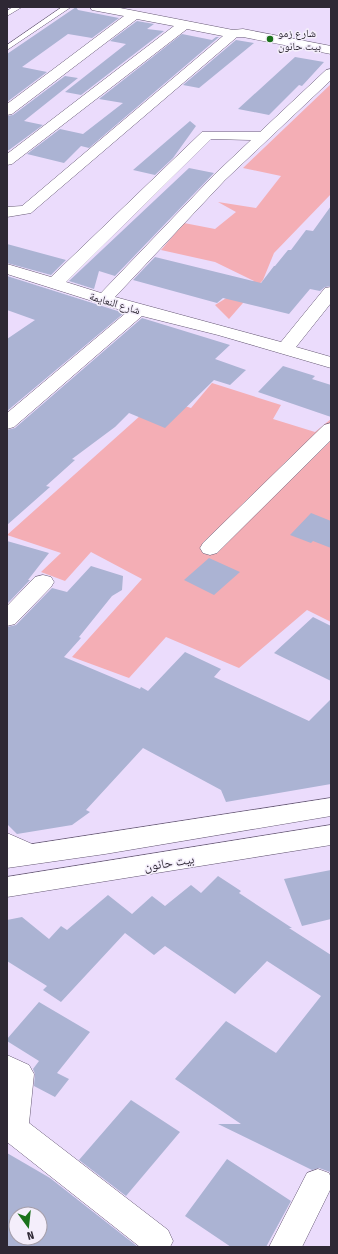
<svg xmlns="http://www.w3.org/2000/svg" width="338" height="1254" viewBox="0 0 338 1254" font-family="'Fira Sans Condensed','Noto Naskh Arabic',sans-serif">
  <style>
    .green { fill: #f4aeb5 }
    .building { fill: #abb3d3; fill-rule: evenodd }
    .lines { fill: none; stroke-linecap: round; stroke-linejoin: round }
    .service-casing { stroke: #675a75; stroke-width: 1 }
    .minor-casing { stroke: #675a75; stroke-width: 1 }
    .secondary-casing { stroke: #675a75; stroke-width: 1 }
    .service { fill: #fff; fill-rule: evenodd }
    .minor { fill: #fff; fill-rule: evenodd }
    .secondary { fill: #fff; fill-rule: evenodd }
    .poi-dot { fill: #1a711b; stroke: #f4eefb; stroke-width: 1.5 }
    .labels { text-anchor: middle; stroke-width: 3; stroke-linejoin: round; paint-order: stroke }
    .far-poi-label { font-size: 11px; fill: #2e2834; stroke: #f4eefb; text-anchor: start }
    .far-street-label { font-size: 11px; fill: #2e2834; stroke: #f4eefb }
    .street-label { font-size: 13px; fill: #2e2834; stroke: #f4eefb }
  </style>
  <rect width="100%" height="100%" fill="#ebdcfc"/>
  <!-- green -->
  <path class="green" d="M331,84V194L274,253L263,280L229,319L215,305L254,281L215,262L161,250L184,223L215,229L236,212L218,202L256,208L281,176L243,168Z
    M212,383L281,405L273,419L315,432L331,419V622L307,610L239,668L166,637L129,678L72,657L142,579L91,552L65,581L41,572L61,553L7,535L160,398L191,408Z"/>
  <!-- building -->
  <path class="building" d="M76,7L78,10L119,18L92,38L68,34L22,67L47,72L7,102V54Z
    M137,21L154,24L147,29L164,31L81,95L65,92L126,44L110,41Z
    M182,34L212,40L216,37H219L89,148L81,146L64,163L27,154L60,129L83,134L123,103L99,99Z
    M236,40L254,43L199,88L183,85Z
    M295,57L324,62L302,86L299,85L269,115L238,109Z
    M65,76L78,78L24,121L43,125L9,150H7V116L13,115Z
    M190,121L196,126L173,158L155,175L133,170Z
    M189,168L214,173L115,276L99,271L94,289L69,281Z
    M331,206V286L325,287L320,291L310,289L289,314L223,298L217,303L133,280L155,257L261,283L274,266H275L288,250H291L306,230L313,231Z
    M7,244L66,260L51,275L7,263Z
    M7,276L124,313L7,411V339L35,320L7,310Z
    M142,318L230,345L215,359L246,370L230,385L214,380L165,428L129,413L115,427L72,459L75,460L46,486L50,487L7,525V430L15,428Z
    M283,366L315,376L312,379L331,385V417L258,392Z
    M311,513L331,521V548L313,541L311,543L290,535Z
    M7,541L49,553L28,580H30L7,604Z
    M209,558L240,572L214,595L184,580Z
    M91,566L123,576L122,590L112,596L79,637L81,638L64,657L140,689L141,687L148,691L185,652L221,669L214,677L309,721L331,699V784L226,802L221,790L143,748L86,810L90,812L72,825L17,834L7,824V627L16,625L52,588L67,592Z
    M313,617L331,626V681L274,653Z
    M331,870V919L302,926L284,879Z
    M218,876L241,891L239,893L292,928H289L331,955V1174L330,1172L319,1168L312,1170L218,1124H241L175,1079L226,1021L276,1053L321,996L267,961L235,994L165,946L154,955L125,933L61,1002L43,990L47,986L7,961V920L22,917L49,939L61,926L67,930L108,895L132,914L152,896L165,906L191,885L201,893Z
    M39,1002L90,1032L57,1073L69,1079L55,1097L34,1086L35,1074L33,1069L39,1061L7,1041V1039Z
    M131,1100L180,1132L126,1196L79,1160Z
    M7,1153L50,1178L138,1247H7ZM16,1214H40V1238H16Z
    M227,1159L291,1201L266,1247H231L185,1216Z"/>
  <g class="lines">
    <defs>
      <path id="service" d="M13,7H22L7,16V11Z
        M62,7H71L7,50V45Z"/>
      <path id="minor" d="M90,7H115L233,30L243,29L331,46V54L243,37H237L31,213L7,217V207L22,206L223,36L187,29L12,164L7,165V154L174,26L137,19L12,114L7,115V104L124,16L92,10Z
        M331,69V80L225,180L115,297L281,342L325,288L331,287V303L296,347L331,357V368L218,335L142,316L14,427L7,429V413L127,312L7,274V264L51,277L202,132H260L326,70ZM211,139L251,140L215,174L101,293L66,282Z
        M331,423V440L217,553L210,555L203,553L200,548L203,543L324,425Z
        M43,575L51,577L54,582L51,587L15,624L7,626V606L35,577Z
        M7,833L39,847L43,854L39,861L30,864L7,854Z
        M7,1055L29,1065L34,1074L29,1123L168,1230L173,1241L170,1247H140L7,1142Z
        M318,1169L329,1173L331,1178V1188L302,1247H269L307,1173Z"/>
      <path id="secondary" d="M331,798V816L105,854L7,868V848Z
        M331,825V845L7,897V877Z"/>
    </defs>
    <!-- service casing -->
    <use href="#service" class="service-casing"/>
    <!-- minor casing -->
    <use href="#minor" class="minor-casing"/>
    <!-- secondary casing -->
    <use href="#secondary" class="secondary-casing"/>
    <!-- service -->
    <use href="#service" class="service"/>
    <!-- minor -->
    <use href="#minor" class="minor"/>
    <!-- secondary -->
    <use href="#secondary" class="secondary"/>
  </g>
  <!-- markers -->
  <circle class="poi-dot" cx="270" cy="39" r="4"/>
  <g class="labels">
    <!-- far-poi labels -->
    <g class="far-poi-label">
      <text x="278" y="37">شارع زمو<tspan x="278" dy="13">بيت حانون</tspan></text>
    </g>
    <!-- far-street labels -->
    <g class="far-street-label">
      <text transform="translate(115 303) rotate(17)" y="4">شارع النعايمة</text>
    </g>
    <!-- street labels -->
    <g class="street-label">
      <text transform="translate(169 862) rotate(-9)" y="5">بيت حانون</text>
    </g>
  </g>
  <!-- border -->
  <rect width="338" height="1254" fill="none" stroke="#2e2834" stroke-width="16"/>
  <!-- north arrow -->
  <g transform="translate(28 1226) rotate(165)"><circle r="19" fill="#f4eefb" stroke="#a59fab"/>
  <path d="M0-3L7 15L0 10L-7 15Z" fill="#1a711b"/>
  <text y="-6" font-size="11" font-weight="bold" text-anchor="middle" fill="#2e2834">N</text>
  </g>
</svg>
